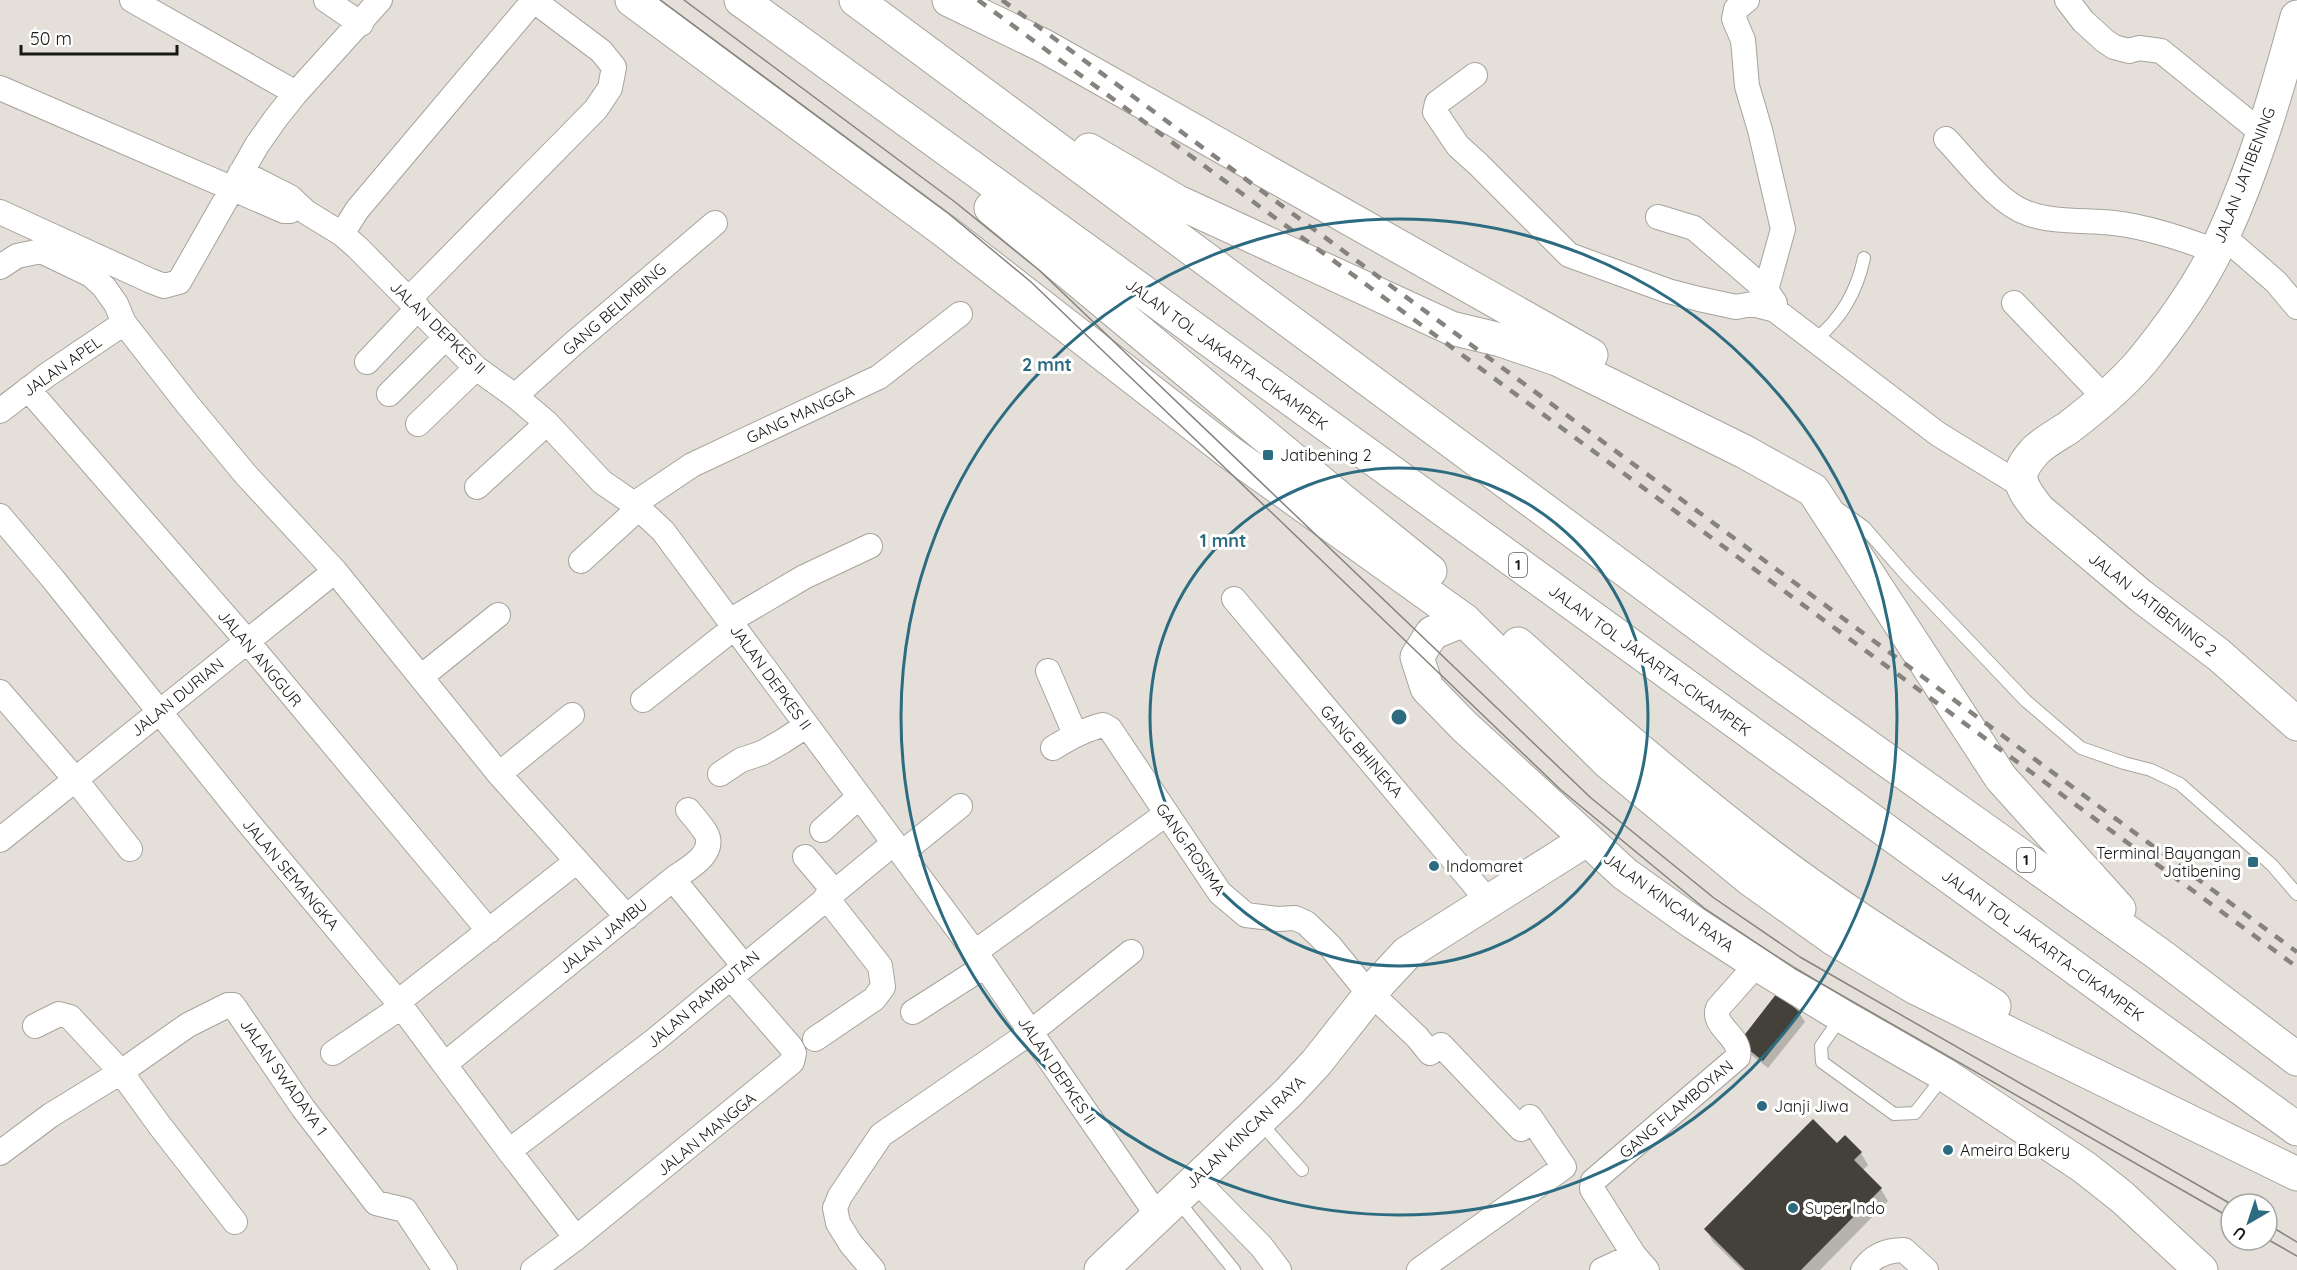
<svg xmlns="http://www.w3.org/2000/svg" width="2297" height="1270" viewBox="0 0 2297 1270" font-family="Quicksand,sans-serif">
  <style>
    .shadow { fill: #0003 }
    .building { fill: #44413b }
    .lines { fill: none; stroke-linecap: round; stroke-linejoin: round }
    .lane-casing { stroke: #a7a39c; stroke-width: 14 }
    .street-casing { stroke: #a7a39c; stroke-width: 26 }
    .secondary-casing { stroke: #a7a39c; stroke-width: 35 }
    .highway-casing { stroke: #a7a39c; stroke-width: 35 }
    .lane { stroke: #fff; stroke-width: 12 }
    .street { stroke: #fff; stroke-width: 24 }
    .secondary { stroke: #fff; stroke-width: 33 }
    .highway { stroke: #fff; stroke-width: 33 }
    .tram { stroke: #86837e; stroke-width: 1.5 }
    .rail { stroke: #86837e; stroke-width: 4.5; stroke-dasharray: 10 10; stroke-linecap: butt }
    .ring { fill: none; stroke: #2d6b81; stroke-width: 3 }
    .poi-dot { fill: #2d6b81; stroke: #fff; stroke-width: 2 }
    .labels { text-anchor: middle; stroke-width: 6; stroke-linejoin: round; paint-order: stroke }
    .shield { fill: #fff; stroke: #5e5d5b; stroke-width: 1.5 }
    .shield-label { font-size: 15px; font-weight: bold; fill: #191815 }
    .street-label { font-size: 16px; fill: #191815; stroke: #fff }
    .poi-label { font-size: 16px; fill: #191815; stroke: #fff; text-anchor: start }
    .centre { fill: #2d6b81; stroke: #fff; stroke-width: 3 }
    .ring-label { font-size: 18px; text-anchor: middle; font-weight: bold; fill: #2d6b81; stroke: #fff; stroke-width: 6; stroke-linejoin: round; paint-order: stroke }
  </style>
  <rect width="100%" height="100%" fill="#e4e0d9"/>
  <!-- shadow -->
  <path class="shadow" d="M1800,1014L1805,1022L1768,1068L1745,1050Z
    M1837,1146L1861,1153L1868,1165L1863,1170L1881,1189L1888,1201L1820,1270H1742L1713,1242L1706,1229Z"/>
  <!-- building -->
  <path class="building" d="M1777,993L1801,1013L1763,1061L1739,1042Z
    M1813,1119L1837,1143L1845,1135L1862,1152L1854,1160L1882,1188L1801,1270H1745L1704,1229Z"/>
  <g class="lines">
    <defs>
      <path id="lane" d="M1816,339C1842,318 1857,291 1864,258
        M1839,509L1864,527L1907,576L2026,701L2081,748L2124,763L2151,770L2180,784L2272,865L2297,894
        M1842,1016L1821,1046L1822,1062L1894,1114L1915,1113L1944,1076
        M1259,1121L1302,1170
        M1178,1201L1234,1270"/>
      <path id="street" d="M132,0L296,93
        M326,0L361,24
        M1747,0L1736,9L1734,19L1743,40L1747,86L1760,130L1783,229L1766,290L1775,303V310
        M2067,0L2083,21L2105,41L2114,47L2129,51L2139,48L2161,51L2262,133
        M1475,75L1437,103L1435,112L1458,146L1478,164L1569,255L1668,291L1699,299L1736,307L1752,304L1775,310L1938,434L2024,487
        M0,88L284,211H290
        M1946,139C1968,162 1998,203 2027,213C2053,223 2086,220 2114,223C2148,227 2183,239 2216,251
        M241,172L290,197L306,212L342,234L358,248L476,368L515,396L547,423L602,482L634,504L663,531L985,966L1157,1215
        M0,212L151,281L164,286L179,282L257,145L276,118L296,93L380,0
        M1658,217L1694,228L1766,290
        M342,234L357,210L534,0
        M2223,236L2276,282L2297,307
        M0,267L17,256L41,251L91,275L104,287L116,304L124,323L188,405L246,475L335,571L499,774L627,917
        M409,299L596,109L610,88L614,67L601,51L533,0
        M2014,303L2105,398
        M367,362L418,308
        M28,389L247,641L489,931
        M389,394L446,337
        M515,396L574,343L715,223
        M0,411L47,375L124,323
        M418,424L476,368
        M477,487L547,423
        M634,504L692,465L879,377L960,314
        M0,516L53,579L247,821L398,1002L509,1151L576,1238
        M581,561L639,508
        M1234,599L1489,902
        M731,620L804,577L870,546
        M1048,671L1075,734
        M421,677L498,615
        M0,692L75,779L130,849
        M643,700L735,627
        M1053,748C1069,738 1085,729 1103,725L1110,729L1220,893L1246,915L1278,919L1295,918L1306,923L1330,946L1370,995
        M499,774L572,715
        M720,774L741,760L762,753L783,741L806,726
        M822,830L859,797
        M0,840L335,571
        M902,853L960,806
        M805,857L834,891
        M673,879C687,869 717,854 706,833C701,825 694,817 688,810
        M975,952L1166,814
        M398,1002L577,861
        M1381,1003L1417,1037L1430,1053L1441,1045L1521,1129L1530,1117L1564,1167L1419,1270
        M913,1012L985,966
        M35,1026L59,1014L70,1017L121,1072L160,1126L235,1222
        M815,1039L874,999L883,987L880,966L826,897
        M333,1053L401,1007
        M445,1064L673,879L744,966
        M509,1151L655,1040L894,843
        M0,1153L51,1115L121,1072L188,1025L228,1005H233L303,1108L376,1203L405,1210L445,1270
        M1195,1179L1261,1246L1279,1270
        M533,1270L576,1238L792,1062L794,1053L791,1047L731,978
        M873,1270L851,1244L838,1223L835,1208L840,1196L881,1135L1031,1032L1131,952
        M1602,1270L1634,1255
        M1647,1270L1634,1255L1592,1189L1593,1181L1738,1057C1742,1036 1711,1027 1718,1008L1757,964
        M1863,1270C1873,1255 1887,1250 1904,1250L1926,1270"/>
      <path id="secondary" d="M2297,17C2277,91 2255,166 2223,236C2203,281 2173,323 2142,361C2121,386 2094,408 2068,428C2057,435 2044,442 2035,451C2029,458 2022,466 2021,475C2020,488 2032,501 2039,510L2141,596L2219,655L2297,724
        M1464,620L1432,633L1417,657L1427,688L1464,726L1625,874L1694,923L1757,964L1842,1016L1945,1075L2084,1167L2122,1197L2201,1270
        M1101,1270L1288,1093L1316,1063L1380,982L1407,953L1586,840"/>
      <path id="highway" d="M632,0L946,232L1229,452L1464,620L1609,763L1750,879L1834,939L1916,988L2297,1174
        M741,0L2297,1129
        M856,0L1752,664L2160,955L2297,1059
        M949,0L1044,46L1591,355
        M1089,150L1178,202L1451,328L1501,340L1557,359L1745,452L1813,490L2001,778L2119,909
        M991,208L1343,501L1430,571
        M1518,644C1599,717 1682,788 1768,854C1840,909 1918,957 1994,1006"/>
    </defs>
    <!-- lane casing -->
    <use href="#lane" class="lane-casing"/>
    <!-- street casing -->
    <use href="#street" class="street-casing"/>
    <!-- secondary casing -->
    <use href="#secondary" class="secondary-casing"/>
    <!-- highway casing -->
    <use href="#highway" class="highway-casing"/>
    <!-- lane -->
    <use href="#lane" class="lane"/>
    <!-- street -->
    <use href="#street" class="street"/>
    <!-- secondary -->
    <use href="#secondary" class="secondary"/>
    <!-- highway -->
    <use href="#highway" class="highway"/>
    <!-- tram -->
    <path class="tram" d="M660,0L949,214L1031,282L1561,790L1704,908L1794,968L2231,1218
      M684,0L955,202L1039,270L1591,798L1714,898L1800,957L2231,1204
      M2267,1224L2297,1242
      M2267,1239L2297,1256"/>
    <!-- rail -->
    <path class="rail" d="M978,0L2297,967
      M1002,0L2297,952"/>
  </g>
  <!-- distance rings -->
  <g class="ring">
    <circle cx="1399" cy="717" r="249"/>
    <circle cx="1399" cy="717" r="498"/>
  </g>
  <!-- markers -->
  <g class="poi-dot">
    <rect x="1262" y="449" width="12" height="12" rx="3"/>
    <rect x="2247" y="856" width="12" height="12" rx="3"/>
    <circle cx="1434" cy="866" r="6"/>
    <circle cx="1762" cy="1106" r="6"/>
    <circle cx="1948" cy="1150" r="6"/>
    <circle cx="1793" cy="1208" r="6"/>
  </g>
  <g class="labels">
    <!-- shield labels -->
    <g class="shield">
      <rect x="1509" y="553" width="18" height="24" rx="4.5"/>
      <rect x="2017" y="848" width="18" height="24" rx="4.5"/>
    </g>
    <g class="shield-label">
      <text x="1518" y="570">1</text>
      <text x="2026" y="865">1</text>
    </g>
    <!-- street labels -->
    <g class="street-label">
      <text transform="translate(2244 175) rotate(-69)" y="6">JALAN JATIBENING</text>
      <text transform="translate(614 309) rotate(-41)" y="6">GANG BELIMBING</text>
      <text transform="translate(438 327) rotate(44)" y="6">JALAN DEPKES II</text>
      <text transform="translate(1227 354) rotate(36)" y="6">JALAN TOL JAKARTA–CIKAMPEK</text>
      <text transform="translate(62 366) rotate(-35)" y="6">JALAN APEL</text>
      <text transform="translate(800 414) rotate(-25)" y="6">GANG MANGGA</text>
      <text transform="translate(2153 604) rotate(38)" y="6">JALAN JATIBENING 2</text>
      <text transform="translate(260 658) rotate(50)" y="6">JALAN ANGGUR</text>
      <text transform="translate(1650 660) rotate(36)" y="6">JALAN TOL JAKARTA–CIKAMPEK</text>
      <text transform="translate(771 677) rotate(54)" y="6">JALAN DEPKES II</text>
      <text transform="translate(177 697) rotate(-39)" y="6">JALAN DURIAN</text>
      <text transform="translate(1362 751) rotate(49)" y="6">GANG BHINEKA</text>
      <text transform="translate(1191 849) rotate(55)" y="6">GANG ROSIMA</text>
      <text transform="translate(291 874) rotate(50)" y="6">JALAN SEMANGKA</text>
      <text transform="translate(1669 902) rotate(36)" y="6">JALAN KINCAN RAYA</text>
      <text transform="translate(603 936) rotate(-39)" y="6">JALAN JAMBU</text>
      <text transform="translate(2043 945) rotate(36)" y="6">JALAN TOL JAKARTA–CIKAMPEK</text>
      <text transform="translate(703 999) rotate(-40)" y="6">JALAN RAMBUTAN</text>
      <text transform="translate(1057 1070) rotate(56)" y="6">JALAN DEPKES II</text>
      <text transform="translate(284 1077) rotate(55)" y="6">JALAN SWADAYA 1</text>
      <text transform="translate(1676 1109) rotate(-40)" y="6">GANG FLAMBOYAN</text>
      <text transform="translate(1245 1132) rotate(-43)" y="6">JALAN KINCAN RAYA</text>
      <text transform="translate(706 1134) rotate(-39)" y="6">JALAN MANGGA</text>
    </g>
    <!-- poi labels -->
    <g class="poi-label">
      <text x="1280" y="461">Jatibening 2</text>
      <text x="2241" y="859" text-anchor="end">Terminal Bayangan<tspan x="2241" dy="18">Jatibening</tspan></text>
      <text x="1446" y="872">Indomaret</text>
      <text x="1774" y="1112">Janji Jiwa</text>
      <text x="1960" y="1156">Ameira Bakery</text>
      <text x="1805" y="1214">Super Indo</text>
    </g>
  </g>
  <circle cx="1399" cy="717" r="9" class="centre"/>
  <g class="ring-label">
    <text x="1047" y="371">2 mnt</text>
    <text x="1223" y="547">1 mnt</text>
  </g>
  <!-- north arrow -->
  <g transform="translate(2249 1222) rotate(219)"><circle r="28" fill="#ffffff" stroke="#a3a3a1" stroke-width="1.5"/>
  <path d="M0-4.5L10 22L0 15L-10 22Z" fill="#2d6b81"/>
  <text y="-9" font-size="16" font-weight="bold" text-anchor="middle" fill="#191815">U</text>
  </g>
  <!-- scale -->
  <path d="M21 45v9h156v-9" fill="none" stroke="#191815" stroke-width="3"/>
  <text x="30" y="45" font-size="18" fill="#191815" stroke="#ffffff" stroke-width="4.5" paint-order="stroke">50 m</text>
</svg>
